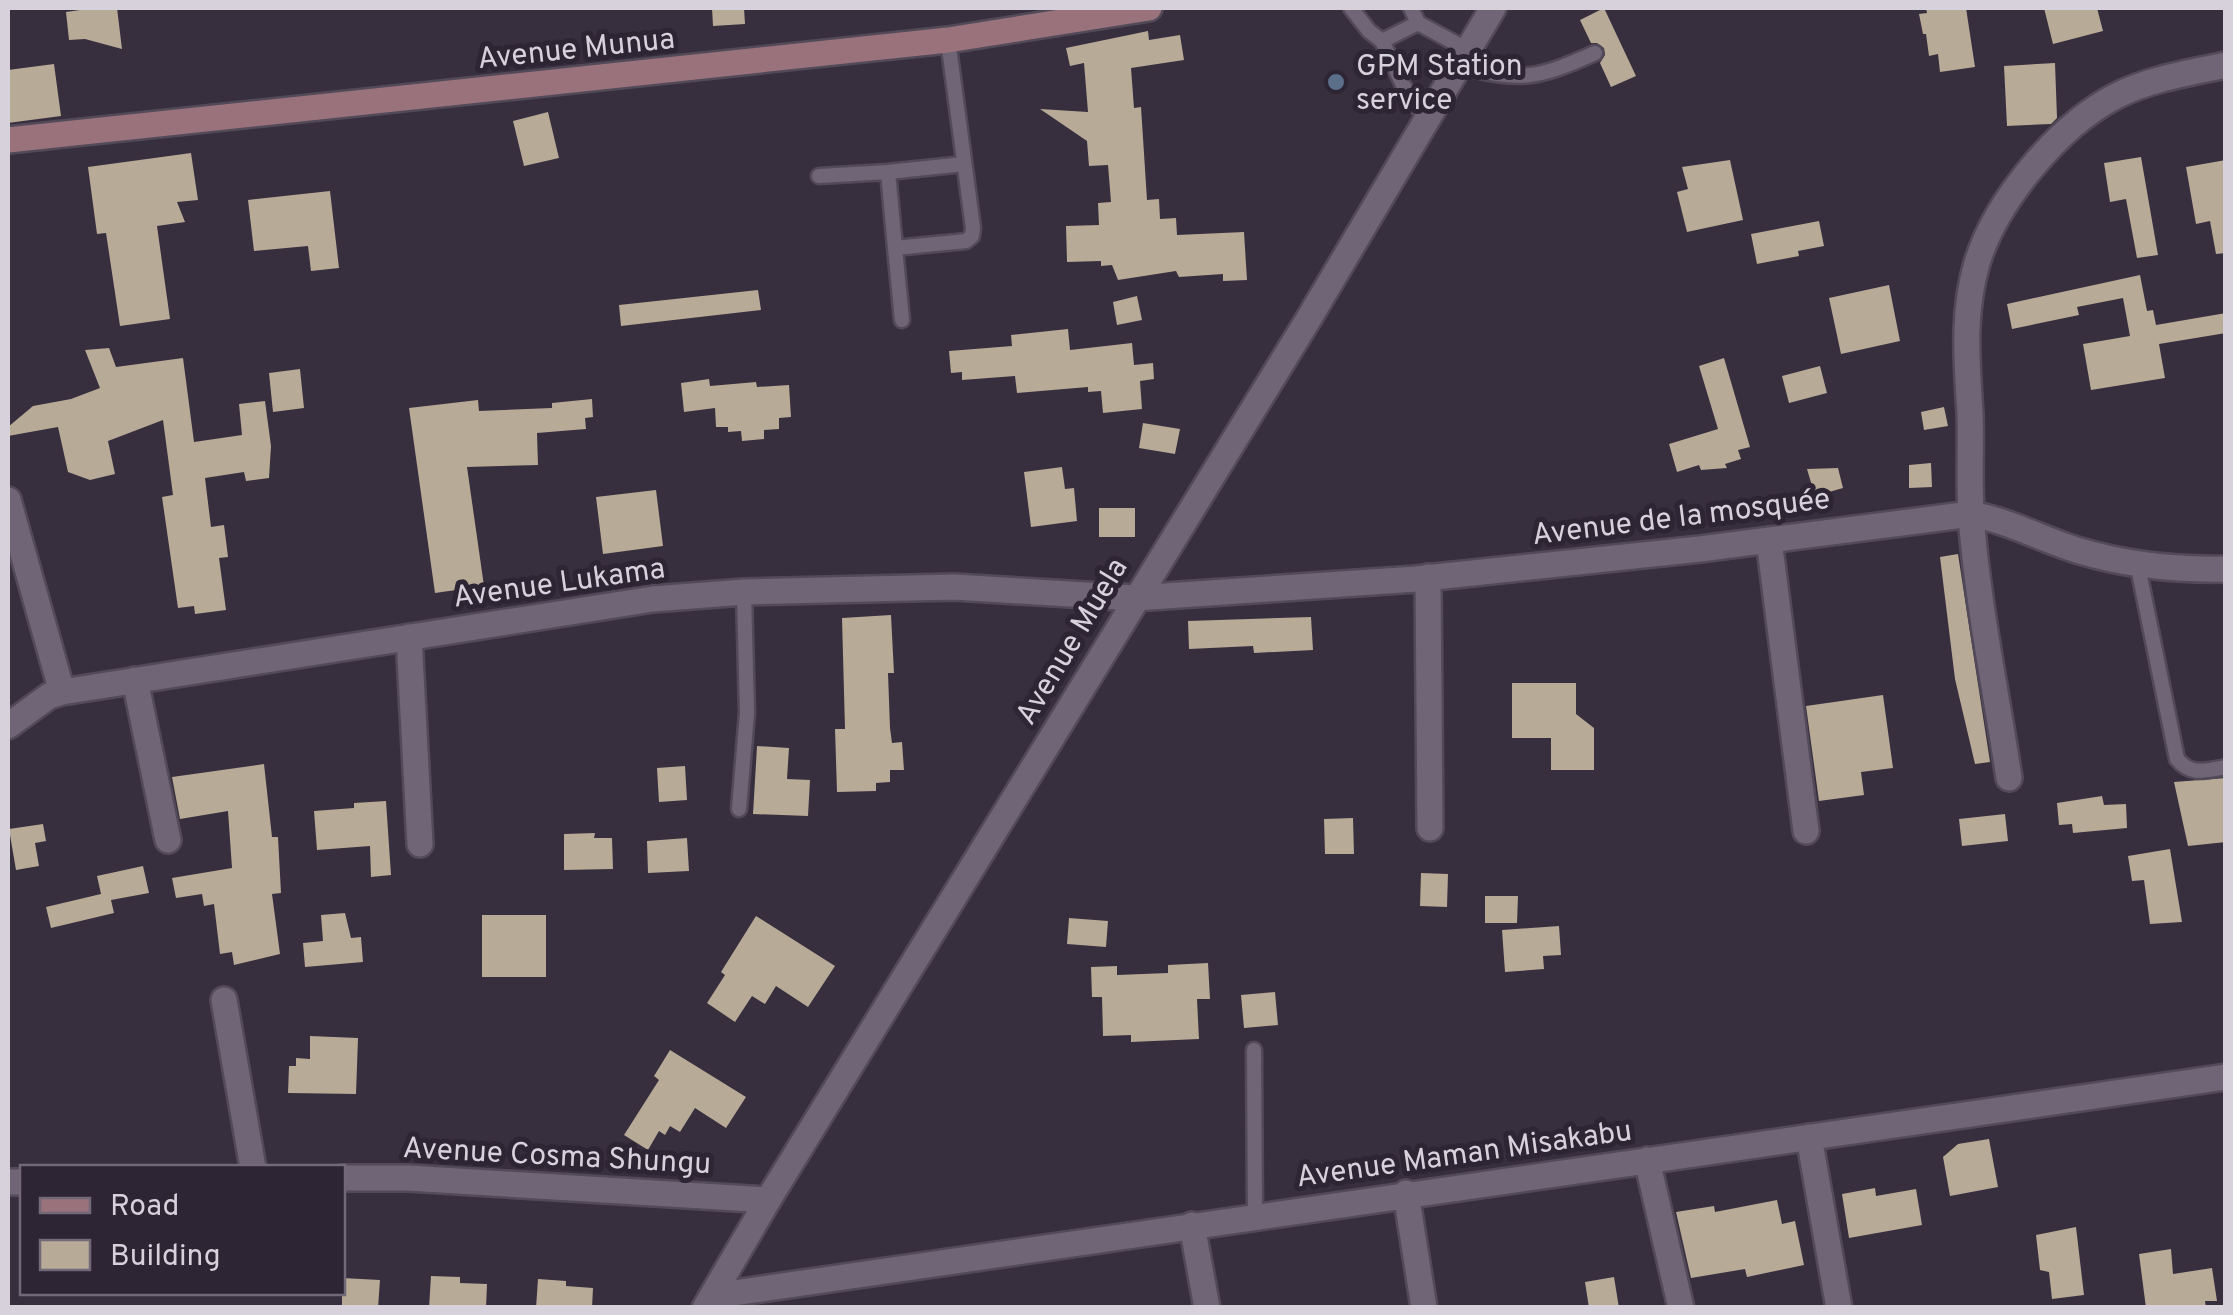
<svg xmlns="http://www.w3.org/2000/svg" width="2233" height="1315" viewBox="0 0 2233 1315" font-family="Overpass,sans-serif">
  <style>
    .building { fill: #b7aa97 }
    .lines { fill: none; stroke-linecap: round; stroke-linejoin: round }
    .service-casing { stroke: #524a58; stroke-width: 19 }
    .minor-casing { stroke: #524a58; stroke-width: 30 }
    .tertiary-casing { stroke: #524a58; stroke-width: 30 }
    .secondary-casing { stroke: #524a58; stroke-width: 30 }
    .service { stroke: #6f6577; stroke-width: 14 }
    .minor { stroke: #6f6577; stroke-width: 25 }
    .tertiary { stroke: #6f6577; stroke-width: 25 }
    .secondary { stroke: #9a727c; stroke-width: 25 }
    .service-dot { fill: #5c6f8a; stroke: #2d2434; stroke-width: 4 }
    .labels { text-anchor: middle; stroke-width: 10; stroke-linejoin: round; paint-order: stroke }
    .street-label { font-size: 30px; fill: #d7d1dc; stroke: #2d2434 }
    .poi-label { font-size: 30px; fill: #d7d1dc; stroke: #2d2434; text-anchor: start }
  </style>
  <rect width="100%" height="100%" fill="#372e3e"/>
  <!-- building -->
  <path class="building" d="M80,8H117L122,49L85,39L69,40L66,12L80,10Z
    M712,8H744L745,24L713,26Z
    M1604,8L1636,76L1611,87L1600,63L1605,55L1604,48L1597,43H1591L1580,20Z
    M1926,8H1966L1975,67L1940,72L1938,54L1929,56L1926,34H1923L1919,14L1927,13Z
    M2044,8H2097L2103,31L2053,44Z
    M1148,31L1149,40L1180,35L1184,60L1131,68L1134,108L1141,107L1147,200L1159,199L1160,219L1176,218L1177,235L1244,232L1247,280L1223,281V274L1179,277L1176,271L1118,280L1112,265L1101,266V261L1067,262L1066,226L1099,225L1098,203L1111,202L1108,165L1089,166L1087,141L1040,109L1088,112L1084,63L1070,66L1066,48Z
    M2055,63L2057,118L2051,124L2007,126L2004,66Z
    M54,64L61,116L8,123V70Z
    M548,112L559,158L524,166L513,121Z
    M191,153L198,200L177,202L185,222L157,226L170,319L120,326L106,233L97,234L88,167Z
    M2141,157L2158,255L2137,258L2126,199L2110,202L2104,163Z
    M1730,160L1743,220L1687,232L1677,192L1688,189L1682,167Z
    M2226,160V253L2216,254L2210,221L2196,224L2186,167Z
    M330,191L339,268L311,271L308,246L254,251L248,200Z
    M1819,221L1824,246L1798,251L1799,256L1757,264L1751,234Z
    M2140,275L2147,311L2153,310L2156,325L2226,313V333L2159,344L2165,378L2091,390L2083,344L2130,336L2123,298L2077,307L2079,315L2012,329L2007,304Z
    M1889,285L1900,341L1841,354L1829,298Z
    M758,290L761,310L621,326L619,305Z
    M1137,296L1142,320L1117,325L1113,302Z
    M1068,329L1070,350L1132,343L1134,365L1153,363L1154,379L1140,381L1142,409L1103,413L1101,391L1088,392V387L1017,393L1015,376L962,380V372L951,373L949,351L1012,346L1011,335Z
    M109,348L116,367L183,358L194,442L242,435L239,404L265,401L271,446L269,478L246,481L244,472L205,478L211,527L224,525L228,557L219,558L226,610L195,614L194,606L178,608L162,497L173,495L163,420L108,441L115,474L90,480L68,472L58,427L8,436V427L33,406L71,399L100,388L85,350Z
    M1724,358L1750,447L1738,450L1741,459L1725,464L1727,468L1701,470L1699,465L1677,472L1669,444L1718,429L1699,366Z
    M1820,366L1827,393L1789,403L1782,376Z
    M300,369L304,408L273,412L269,373Z
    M709,379L710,386L756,382L757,387L789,385L791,417L779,418V429L764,430V439L742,441L741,431L728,432V427H716L715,408L684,412L681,383Z
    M592,399L593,417L585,418L586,429L537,433L538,465L467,467L484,586L435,593L409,408L478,400L479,411L552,408V403Z
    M1944,407L1948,426L1924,430L1921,412Z
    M1143,423L1180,429L1175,454L1139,448Z
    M1931,463L1932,487L1909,488V465Z
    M1062,467L1065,489L1074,488L1077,521L1031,527L1024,472Z
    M1838,468L1843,488L1815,496L1807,469Z
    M656,490L663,546L603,554L596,497Z
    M1099,508H1135V537H1099Z
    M1958,554L1990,762L1975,764L1955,679L1940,557Z
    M891,615L894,673H888L890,728L892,743L902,742L904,770H890V782L876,783V791L837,792L835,729H845L842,618Z
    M1311,617L1313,650L1254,653L1253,646L1189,649L1188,621Z
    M1512,683H1576V714L1594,728V770H1551V738H1512Z
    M1883,695L1893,768L1861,772L1864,795L1819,801L1806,706Z
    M757,746L789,748L787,779L810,780L808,816L753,814Z
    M264,764L272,837H278L281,893L272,894L280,954L234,965L232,952L220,954L214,904L204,906L202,894L176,898L172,878L232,868L228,811L180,819L172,777Z
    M685,766L687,800L659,802L657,768Z
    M2226,778V842L2188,846L2174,782Z
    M2102,796L2104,805L2126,804L2127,828L2073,833L2072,824L2059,825L2057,803Z
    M386,801L391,875L371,877L370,846L317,850L314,811L354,808V803Z
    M2005,814L2008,841L1962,846L1959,819Z
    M1353,818L1354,854H1325L1324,819Z
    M43,824L46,841L35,843L39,866L16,870L9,829Z
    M595,833L594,838H612L613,869L564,870V834Z
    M687,838L689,871L648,873L647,841Z
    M2170,849L2182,922L2150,924L2144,880L2132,881L2128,856Z
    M143,866L149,893L111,900L114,913L51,928L46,907L101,894L97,876Z
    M1421,873L1448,874L1447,907L1420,906Z
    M1485,896H1518L1517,923H1485Z
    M345,913L351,938L361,937L363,962L305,967L303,943L323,941L321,915Z
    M482,915H546V977H482Z
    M756,916L835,966L808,1007L776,986L765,1004L752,996L735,1022L707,1003L725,975L721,972Z
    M1069,918L1108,921L1106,947L1067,944Z
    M1559,926L1561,955L1543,956L1544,969L1505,972L1502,930Z
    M1208,963L1210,999H1197L1199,1039L1131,1042V1035L1103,1036L1102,997H1092L1091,967L1117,966V975L1168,973V965Z
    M1275,992L1278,1025L1244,1028L1241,995Z
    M310,1036L358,1038L356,1094L288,1093L289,1066H296V1058L310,1059Z
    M670,1050L746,1097L726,1128L695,1108L680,1132L670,1126L665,1135L659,1131L648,1150L624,1135L659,1080L654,1076Z
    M1989,1139L1998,1187L1950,1196L1943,1157L1958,1144Z
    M1875,1188L1876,1196L1916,1189L1922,1225L1849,1238L1842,1194Z
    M1777,1200L1782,1224L1795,1221L1804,1265L1747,1277L1745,1269L1691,1278L1676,1212L1714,1206L1715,1212Z
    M2076,1227L2084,1295L2052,1299L2049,1272L2040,1270L2036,1235Z
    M2171,1249L2173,1274L2212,1268L2217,1301H2205L2206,1308H2146L2139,1254Z
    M431,1276L460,1277V1283L487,1284L486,1308H429Z
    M1614,1277L1619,1308H1589L1585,1282Z
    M342,1278L380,1280L378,1308H342Z
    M538,1279L566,1281V1286L593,1288L592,1308H536Z"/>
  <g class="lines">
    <defs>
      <path id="service" d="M1351,8L1369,31L1382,41L1418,23L1411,8
        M1418,23L1468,50
        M948,40L973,228L972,236L966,241L895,248L888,172L964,164
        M1382,41L1403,85L1427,121
        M1459,66C1521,82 1537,79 1595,53
        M819,176L888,172
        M895,248L902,320
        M2137,562L2177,759C2191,776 2205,771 2226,767
        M739,809L747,713L744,592
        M1254,1050L1255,1215"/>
      <path id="minor" d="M8,500L62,692
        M1769,540L1806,831
        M1428,577L1430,828
        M409,637L420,844
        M135,680L168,840
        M8,726L49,696L62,692L653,599L744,592L954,587L1135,598L1416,579L1700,549L1971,514C2010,521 2043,540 2080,551C2127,565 2177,570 2226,569
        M2009,778C1996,691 1977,602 1971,514C1969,481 1971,447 1970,414C1967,362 1962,314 1977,263C1996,201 2058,126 2116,96C2149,79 2189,73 2226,65
        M224,1000L253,1168
        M1809,1137L1839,1308
        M1647,1160L1681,1308
        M342,1178H408L768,1200
        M8,1182H22
        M1406,1193L1424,1308
        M1192,1225L1207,1308
        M713,1296L2226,1077"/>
      <path id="tertiary" d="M705,1308L768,1200L1308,320L1493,8"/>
      <path id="secondary" d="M8,140L948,40L1149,8"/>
    </defs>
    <!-- service casing -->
    <use href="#service" class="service-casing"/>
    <!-- minor casing -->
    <use href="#minor" class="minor-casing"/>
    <!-- tertiary casing -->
    <use href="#tertiary" class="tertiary-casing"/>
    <!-- secondary casing -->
    <use href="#secondary" class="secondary-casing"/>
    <!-- service -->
    <use href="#service" class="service"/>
    <!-- minor -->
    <use href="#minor" class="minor"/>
    <!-- tertiary -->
    <use href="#tertiary" class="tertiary"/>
    <!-- secondary -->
    <use href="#secondary" class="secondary"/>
  </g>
  <!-- markers -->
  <circle class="service-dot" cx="1336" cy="82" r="10"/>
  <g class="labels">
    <!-- street labels -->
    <g class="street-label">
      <text transform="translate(576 48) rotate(-6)" y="10">Avenue Munua</text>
      <text transform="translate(1681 516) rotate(-7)" y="10">Avenue de la mosquée</text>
      <text transform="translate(559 582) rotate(-8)" y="10">Avenue Lukama</text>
      <text transform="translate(1071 641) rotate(-59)" y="10">Avenue Muela</text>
      <text transform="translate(1464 1153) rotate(-8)" y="10">Avenue Maman Misakabu</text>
      <text transform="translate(557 1155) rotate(3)" y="10">Avenue Cosma Shungu</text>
    </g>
    <!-- poi labels -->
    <g class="poi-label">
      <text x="1356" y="75">GPM Station<tspan x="1356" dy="34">service</tspan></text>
    </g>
  </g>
  <!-- border -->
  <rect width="2233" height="1315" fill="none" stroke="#d7d1dc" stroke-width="20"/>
  <!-- legend -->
  <rect x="20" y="1165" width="325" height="130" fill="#2d2434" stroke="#716977" stroke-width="2.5"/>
  <rect x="40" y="1198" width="50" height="15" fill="#9a727c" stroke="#716977" stroke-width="2.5"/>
  <text x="110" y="1215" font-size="30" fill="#d7d1dc">Road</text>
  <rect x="40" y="1240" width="50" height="30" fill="#b7aa97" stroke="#716977" stroke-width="2.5"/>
  <text x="110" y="1265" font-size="30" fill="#d7d1dc">Building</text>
</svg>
